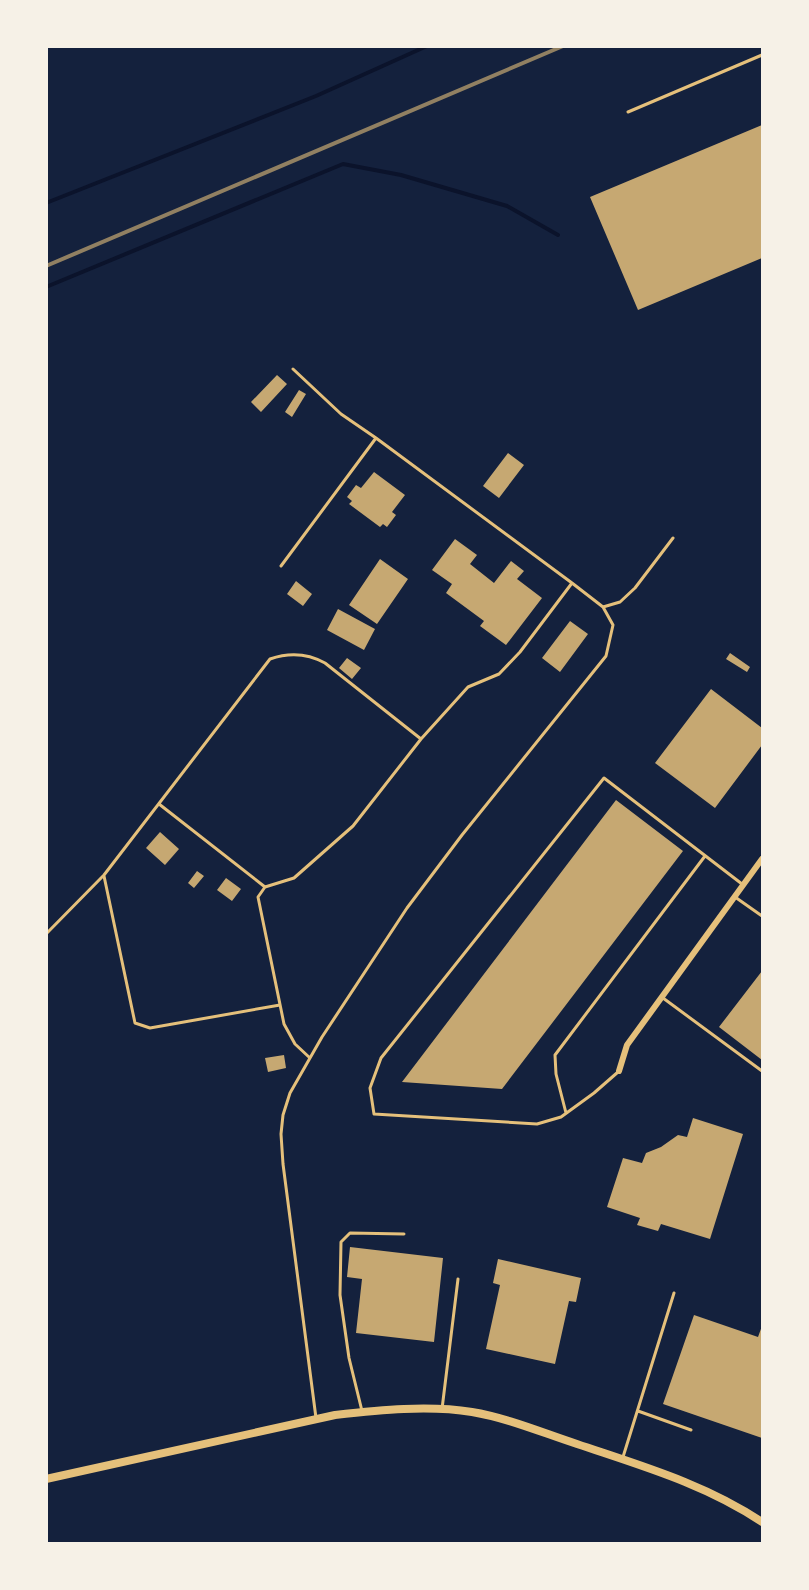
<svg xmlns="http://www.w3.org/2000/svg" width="809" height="1590" viewBox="0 0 809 1590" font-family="Literata,serif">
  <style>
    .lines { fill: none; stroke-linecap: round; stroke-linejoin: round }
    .stream { stroke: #0b132b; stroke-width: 4 }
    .building { fill: #c6a872 }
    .service { stroke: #e5c07b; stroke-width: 3 }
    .minor { stroke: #e5c07b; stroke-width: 6 }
    .tertiary { stroke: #e5c07b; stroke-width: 8 }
    .rail { stroke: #918062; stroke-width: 4 }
  </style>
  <rect width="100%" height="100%" fill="#14213d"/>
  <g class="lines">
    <!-- stream -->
    <path class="stream" d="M46,203L316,96L427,46
      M46,287L343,164L401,175L507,206L558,235"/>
  </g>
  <!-- building -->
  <path class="building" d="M762,125V258L638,310L590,197Z
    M277,375L287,384L261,412L251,402Z
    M299,390L306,394L292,417L285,412Z
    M508,453L524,465L499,498L483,486Z
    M374,472L405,495L392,512L396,515L387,527L383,524L380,527L349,504L352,501L347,497L356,485L361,488Z
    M455,539L477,555L470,564L494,583L511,561L524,571L517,579L542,598L506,645L480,626L484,621L446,593L452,584L432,570Z
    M380,559L408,579L377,624L349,605Z
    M296,581L312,594L303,606L287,594Z
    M338,609L375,629L364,650L327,630Z
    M570,621L588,634L560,672L542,658Z
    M730,653L750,667L747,672L726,659Z
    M347,658L361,668L352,679L339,668Z
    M711,689L762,728V745L715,808L655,763Z
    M616,800L683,851L502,1089L402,1082Z
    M160,832L179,849L165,865L146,848Z
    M197,871L204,876L194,888L188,883Z
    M226,878L241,889L232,901L217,890Z
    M762,971V1060L719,1027Z
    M284,1055L286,1068L268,1072L265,1058Z
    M693,1118L743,1134L710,1239L661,1224L658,1231L637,1225L640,1218L607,1207L623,1158L642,1163L646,1153L661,1147L678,1135L687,1137Z
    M350,1247L443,1258L434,1342L356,1333L362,1279L347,1277Z
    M498,1259L581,1278L576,1302L569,1301L555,1364L486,1349L500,1285L493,1283Z
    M694,1315L758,1337L762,1326V1438L663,1404Z"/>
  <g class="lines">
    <!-- service -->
    <path class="service" d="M628,112L762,55
      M293,369L341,414L376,438
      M281,566L376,438L572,583
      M603,607L620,602L635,588L673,538
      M159,804L265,887
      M104,876L135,1023L150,1028L280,1005
      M735,897L762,916
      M46,934L104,875L270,659C290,652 307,653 325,663L421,739
      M663,998L762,1071
      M310,1058L295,1044L284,1024L258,897L265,887L294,878L353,826L421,739L468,687L499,674L520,652L572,583L603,607L613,625L606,656L462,835L407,908L322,1037L290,1093L283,1115L281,1134L283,1164L316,1418
      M618,1072L594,1093L561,1117L537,1124L374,1114L370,1088L381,1058L604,778L742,884
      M566,1113L556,1074L555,1055L705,856
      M442,1409L458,1279
      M362,1411L349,1358L340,1295L341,1242L350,1233L404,1234
      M638,1411L691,1430
      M623,1457L674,1293"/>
    <!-- minor -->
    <path class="minor" d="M619,1071L627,1045L762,859"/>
    <!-- tertiary -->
    <path class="tertiary" d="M46,1479L335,1415C380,1410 428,1405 472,1412C508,1418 543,1433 577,1444C642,1466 705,1484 762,1522"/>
    <!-- rail -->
    <path class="rail" d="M46,266L563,46"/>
  </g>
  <!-- border -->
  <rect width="809" height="1590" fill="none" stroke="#f6f1e7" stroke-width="96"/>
</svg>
